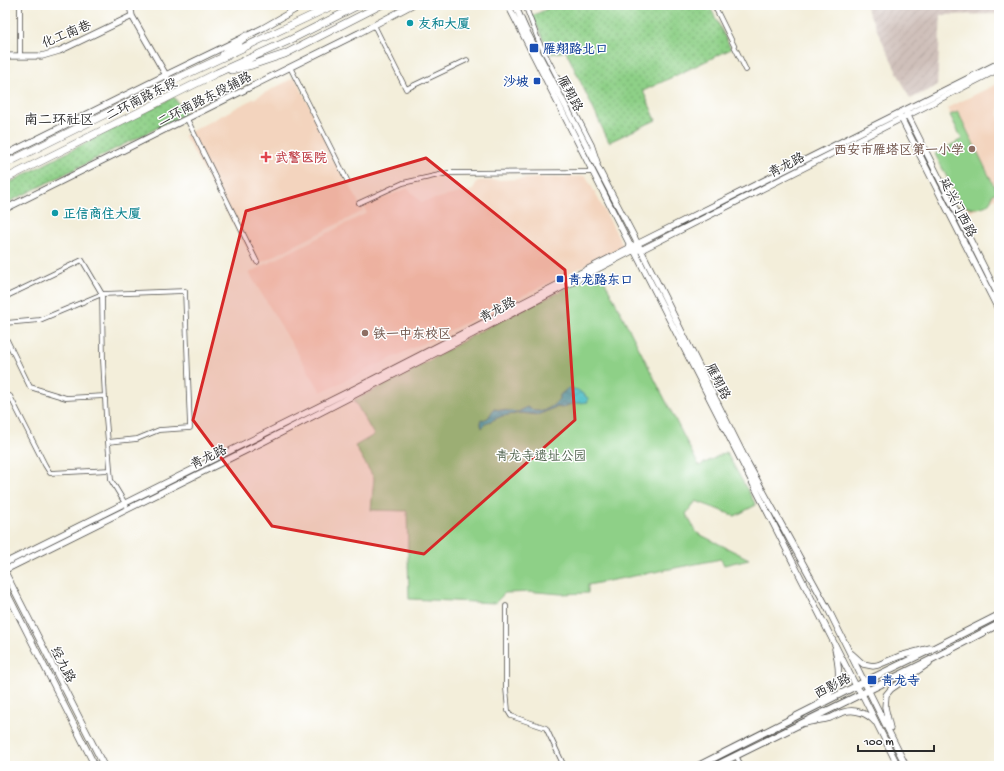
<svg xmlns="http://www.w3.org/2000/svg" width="1004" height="771" viewBox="0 0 1004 771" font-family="'Gochi Hand','LXGW WenKai TC',sans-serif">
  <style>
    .built { fill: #f3d4be }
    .industrial { fill: url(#industrial-furrows) }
    .grass { fill: url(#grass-dots); stroke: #5c7e59 }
    .park { fill: #8ed087; stroke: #5c7e59 }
    .water { fill: url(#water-waves); stroke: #3e7479 }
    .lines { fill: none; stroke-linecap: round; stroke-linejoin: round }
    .street-casing { stroke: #494845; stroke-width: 5.5 }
    .secondary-casing { stroke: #494845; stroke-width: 7 }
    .primary-casing { stroke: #494845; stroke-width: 8 }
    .highway-casing { stroke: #494845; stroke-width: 8 }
    .street { stroke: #fff; stroke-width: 4 }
    .secondary { stroke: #fff; stroke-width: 5.5 }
    .primary { stroke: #fff; stroke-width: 6 }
    .highway { stroke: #fff; stroke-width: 7 }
    .marked { fill: #d62828; fill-opacity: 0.2; stroke: #d62828; stroke-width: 3; stroke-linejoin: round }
    .culture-dot { fill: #0f9aa8; stroke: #fff; stroke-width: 1.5 }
    .transit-dot { fill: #1a4fb4; stroke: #fff; stroke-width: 1.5 }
    .education-dot { fill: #8d6e63; stroke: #fff; stroke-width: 1.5 }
    .health-dot { fill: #e0444e; stroke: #fff; stroke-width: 1.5 }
    .labels { text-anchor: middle; stroke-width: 3; stroke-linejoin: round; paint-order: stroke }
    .culture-label { font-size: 13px; font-weight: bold; fill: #0d838f; stroke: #fff; text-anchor: start }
    .street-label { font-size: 13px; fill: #2b2b2b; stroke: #fff }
    .transit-label { font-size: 13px; font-weight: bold; fill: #164399; stroke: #fff; text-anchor: start }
    .education-label { font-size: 13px; font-weight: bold; fill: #785e54; stroke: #fff; text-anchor: end }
    .health-label { font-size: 13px; font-weight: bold; fill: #be3a42; stroke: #fff; text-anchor: start }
    .park-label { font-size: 13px; fill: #495d47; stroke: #fff }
    .neighbourhood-label { font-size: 14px; fill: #2b2b2b; stroke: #fff }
  </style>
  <defs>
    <pattern id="industrial-furrows" width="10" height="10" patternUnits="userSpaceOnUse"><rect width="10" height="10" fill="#cfc0ba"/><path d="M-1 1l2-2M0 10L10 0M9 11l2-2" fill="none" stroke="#b2a5a0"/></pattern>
    <pattern id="grass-dots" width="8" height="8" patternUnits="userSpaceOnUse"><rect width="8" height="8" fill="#8ed087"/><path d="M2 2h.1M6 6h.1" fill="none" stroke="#74a96f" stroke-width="1.8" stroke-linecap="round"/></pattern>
    <pattern id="water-waves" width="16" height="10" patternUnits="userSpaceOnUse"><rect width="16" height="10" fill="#50bec7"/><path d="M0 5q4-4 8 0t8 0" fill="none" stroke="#439ba2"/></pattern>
  </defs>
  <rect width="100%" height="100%" fill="#fff"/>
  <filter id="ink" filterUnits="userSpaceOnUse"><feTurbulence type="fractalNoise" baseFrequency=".025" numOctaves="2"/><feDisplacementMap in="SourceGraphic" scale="8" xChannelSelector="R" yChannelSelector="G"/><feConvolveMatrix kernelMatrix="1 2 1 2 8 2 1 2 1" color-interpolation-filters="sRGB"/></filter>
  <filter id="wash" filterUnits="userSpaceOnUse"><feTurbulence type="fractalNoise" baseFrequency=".012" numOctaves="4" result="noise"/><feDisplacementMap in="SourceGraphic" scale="16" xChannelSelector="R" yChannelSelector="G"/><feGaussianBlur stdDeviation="0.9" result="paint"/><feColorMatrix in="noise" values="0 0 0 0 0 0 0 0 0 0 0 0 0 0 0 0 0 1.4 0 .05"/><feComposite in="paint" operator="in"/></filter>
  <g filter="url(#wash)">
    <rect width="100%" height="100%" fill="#f3eeda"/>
    <!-- built -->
    <path class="built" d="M295,77L363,211L256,265L184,135Z
      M999,83V198L991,200L986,205L966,214L942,168L948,147L962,139L947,108Z
      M586,176L624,247L321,392L249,273L367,213L363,206L408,188L421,202L473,190L477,181Z"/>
    <!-- industrial -->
    <path class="industrial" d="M865,5H999V14L941,15L937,86L910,99Z"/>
    <!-- grass -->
    <path class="grass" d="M555,5H709L731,49L643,91L656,120L609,142L566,51L551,54L532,16Z
      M174,97L185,114L5,204V185Z"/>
    <!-- park -->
    <path class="park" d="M958,112L997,192L993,194C992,196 992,198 991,200C987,208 973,210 966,206C963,204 961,202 958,199L935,154L962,139L950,115Z
      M600,272L699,466L726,452L756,505L735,516L696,501L686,514L697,533L749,559L724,565L721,559L588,585V593L561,594L537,592L505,593L495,603L409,599L407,511L371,510L374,478L355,446L374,435L354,400L401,377L484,329Z"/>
    <!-- water -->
    <path class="water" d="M568,388L578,390L588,398V402L571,404L562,408L556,407L538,415L521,413L502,416L486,423L482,428L480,421L488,418L494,409L518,412L527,407L535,411H543L551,407L558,401L560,395Z"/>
  </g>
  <g filter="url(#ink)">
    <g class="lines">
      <defs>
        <path id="street" d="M525,5L539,42L592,145L598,163
          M714,5L746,70
          M374,25L406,89L467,60
          M20,56V5
          M290,67L347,180
          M187,119L257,262
          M359,203L403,183L448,173L593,172
          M5,297L82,260L102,294L103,360L106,418L111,480L126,505
          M5,323L40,320L102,294L185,291L190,428L159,430L137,439L108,442
          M5,336L30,387L66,398L105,396
          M10,396L45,465L50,473L110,470
          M506,606V688L508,711L511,716L546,728L564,766
          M736,755L741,766"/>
        <path id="secondary" d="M130,5L132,16L167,77
          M508,5L631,247L634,250L856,686L862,694L898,766
          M515,5L526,30L641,250L746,460L829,611L906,766
          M5,56H42L59,51L132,16
          M906,112L999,297
          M900,116L999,311
          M5,155L166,75L263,28L303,5
          M5,209L359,33L412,5
          M5,563L356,388L631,247L999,63
          M5,570L263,442L467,337L634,250H641L999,69
          M5,572L104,766
          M5,589L95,766
          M852,654L863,664L873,666L878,665L900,656L930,648
          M819,703C842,686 841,675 835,649
          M805,723C813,721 822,720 830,718C835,716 839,713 844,712C855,708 868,714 875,722
          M890,728L885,707L886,695L891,689L929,663"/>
        <path id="primary" d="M698,766L864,682L926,652L999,615
          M715,766L930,660L999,624"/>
        <path id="highway" d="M223,55L246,36
          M231,70L252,65L285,54L381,5
          M5,164L170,82L334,5
          M5,179L217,73L288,41L359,5"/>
      </defs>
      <!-- street casing -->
      <use href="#street" class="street-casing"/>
      <!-- secondary casing -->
      <use href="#secondary" class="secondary-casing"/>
      <!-- primary casing -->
      <use href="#primary" class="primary-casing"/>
      <!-- highway casing -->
      <use href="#highway" class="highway-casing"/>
      <!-- street -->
      <use href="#street" class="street"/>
      <!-- secondary -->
      <use href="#secondary" class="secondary"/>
      <!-- primary -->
      <use href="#primary" class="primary"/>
      <!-- highway -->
      <use href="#highway" class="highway"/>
    </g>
  </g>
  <!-- marked area -->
  <path class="marked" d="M426,158L565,270L575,420L424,554L272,526L193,420L246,211Z"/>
  <!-- markers -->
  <g class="culture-dot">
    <circle cx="410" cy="23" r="4"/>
    <circle cx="55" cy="213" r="4"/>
  </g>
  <g class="transit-dot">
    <rect x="529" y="43" width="10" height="10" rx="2"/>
    <rect x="533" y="77" width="8" height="8" rx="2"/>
    <rect x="556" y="275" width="8" height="8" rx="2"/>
    <rect x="867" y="675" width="10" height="10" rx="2"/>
  </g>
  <g class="education-dot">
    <circle cx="972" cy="149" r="4"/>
    <circle cx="365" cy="333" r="4"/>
  </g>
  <path class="health-dot" d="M264 151h4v4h4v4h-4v4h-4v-4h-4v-4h4z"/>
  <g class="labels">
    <!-- culture labels -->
    <g class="culture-label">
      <text x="418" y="28">友和大厦</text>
      <text x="63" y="218">正信商住大厦</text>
    </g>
    <!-- street labels -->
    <g class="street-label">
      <text transform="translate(66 33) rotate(-22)" y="5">化工南巷</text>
      <text transform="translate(571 93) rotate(62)" y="5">雁翔路</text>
      <text transform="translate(141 98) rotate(-27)" y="5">二环南路东段</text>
      <text transform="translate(204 98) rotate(-27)" y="5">二环南路东段辅路</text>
      <text transform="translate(786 164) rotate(-27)" y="5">青龙路</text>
      <text transform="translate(959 207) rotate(63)" y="5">延兴门西路</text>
      <text transform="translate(497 309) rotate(-28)" y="5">青龙路</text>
      <text transform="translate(719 381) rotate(63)" y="5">雁翔路</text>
      <text transform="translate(208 456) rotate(-26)" y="5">青龙路</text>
      <text transform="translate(64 664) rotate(63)" y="5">经九路</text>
      <text transform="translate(832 685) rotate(-27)" y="5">西影路</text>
    </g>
    <!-- transit labels -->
    <g class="transit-label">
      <text x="543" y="53">雁翔路北口</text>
      <text x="529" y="86" text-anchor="end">沙坡</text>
      <text x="568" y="284">青龙路东口</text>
      <text x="881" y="685">青龙寺</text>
    </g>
    <!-- education labels -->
    <g class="education-label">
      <text x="964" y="154">西安市雁塔区第一小学</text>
      <text x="373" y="338" text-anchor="start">铁一中东校区</text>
    </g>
    <!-- health labels -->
    <g class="health-label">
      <text x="275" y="162">武警医院</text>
    </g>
    <!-- park labels -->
    <g class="park-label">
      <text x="541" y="460">青龙寺遗址公园</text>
    </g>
    <!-- neighbourhood labels -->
    <g class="neighbourhood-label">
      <text x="59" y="124">南二环社区</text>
    </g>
  </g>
  <!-- margin -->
  <rect width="1004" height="771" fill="none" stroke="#fff" stroke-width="20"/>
  <!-- scale -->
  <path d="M858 745v6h76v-6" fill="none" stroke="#2b2b2b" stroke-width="2"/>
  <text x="864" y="745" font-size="12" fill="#2b2b2b" stroke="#ffffff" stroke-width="3" paint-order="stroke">100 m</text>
</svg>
